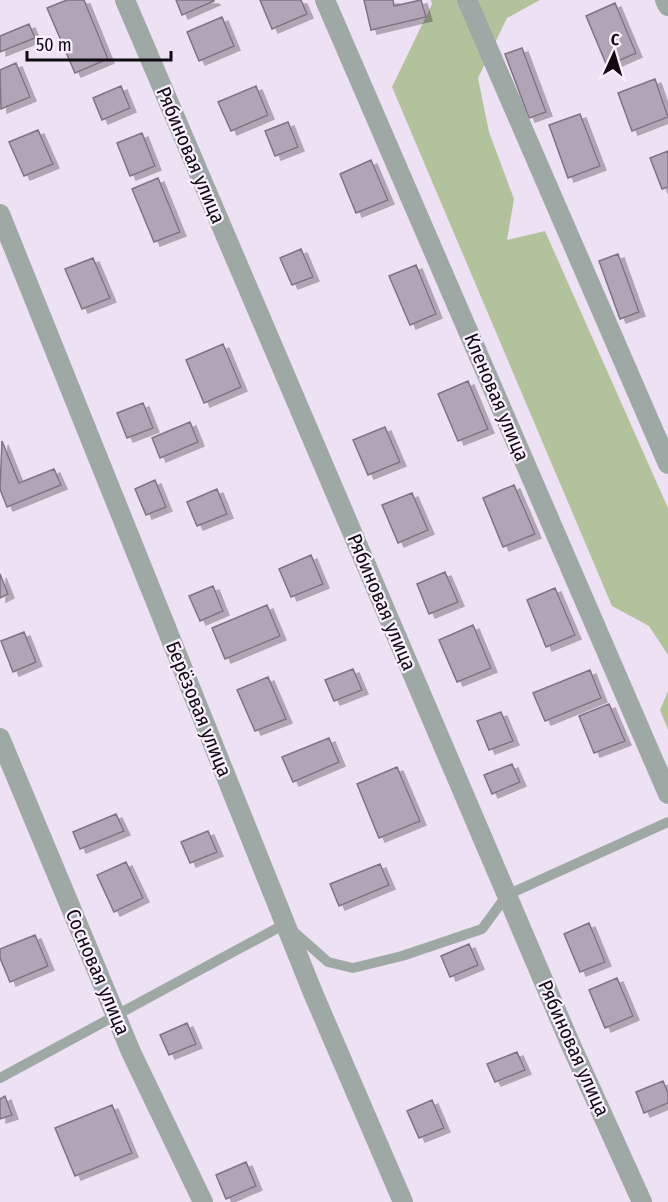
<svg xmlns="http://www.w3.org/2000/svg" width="668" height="1202" viewBox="0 0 668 1202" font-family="'Fira Sans Condensed',sans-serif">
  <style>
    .green { fill: #b2c29c }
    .building { fill: #b1a4b6; stroke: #7f7384; stroke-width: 1.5; filter: url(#shadow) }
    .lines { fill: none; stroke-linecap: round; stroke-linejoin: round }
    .lane { stroke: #9ea9a6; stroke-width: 10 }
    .street { stroke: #9ea9a6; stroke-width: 20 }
    .labels { text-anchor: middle; stroke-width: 4.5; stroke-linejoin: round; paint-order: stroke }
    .street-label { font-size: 20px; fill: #0f0b11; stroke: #faeffe }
  </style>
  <defs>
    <filter id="shadow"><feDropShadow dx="6" dy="4" stdDeviation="0" flood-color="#0004"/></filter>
  </defs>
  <rect width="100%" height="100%" fill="#eee1f4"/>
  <!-- green -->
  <path class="green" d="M431,0H540L507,18L478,78L489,132L514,199L507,240L545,231L668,508V655L649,626L612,606L392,87L432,4Z
    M668,691V730L660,710Z"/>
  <!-- building -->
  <path class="building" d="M67,0H84L108,59L75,73L47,8Z
    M176,0H213L214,1L182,15Z
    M260,0H301L307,14L272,29Z
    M364,0H393L394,6L421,0L426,17L371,30Z
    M615,3L636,53L607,66L586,16Z
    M222,17L234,46L199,61L187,32Z
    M29,24L35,38L0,52V36Z
    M522,48L546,112L529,118L505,54Z
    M16,63L30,97L1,109L0,70Z
    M655,79L668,117L632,131L618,93Z
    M121,86L130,108L102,120L93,98Z
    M256,86L268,115L231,131L218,102Z
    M580,114L600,166L568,178L549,125Z
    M288,122L298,147L275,156L265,131Z
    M38,130L53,164L24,176L9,142Z
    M142,133L155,166L130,176L117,143Z
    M668,151V187L662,189L650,158Z
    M371,160L388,200L356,213L340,174Z
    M158,178L180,232L154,242L132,189Z
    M301,249L313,277L292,285L280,258Z
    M618,254L639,312L620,319L599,261Z
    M93,258L110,298L82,309L65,269Z
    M416,265L436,314L410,325L389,276Z
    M223,344L241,387L204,403L186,360Z
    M468,381L488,429L458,441L438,394Z
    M143,403L153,428L127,438L117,413Z
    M190,422L198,442L160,458L152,438Z
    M385,427L400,462L368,475L353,440Z
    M2,441L19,483L54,469L61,485L7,507L0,489Z
    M155,480L166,507L146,515L135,489Z
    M514,485L535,534L503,547L483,498Z
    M217,489L227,514L197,526L187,502Z
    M412,493L428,530L398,543L382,505Z
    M311,555L323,584L291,597L279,569Z
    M445,572L458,602L429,614L417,584Z
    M0,574L8,594L0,598Z
    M213,586L223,611L200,621L189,596Z
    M555,588L575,635L546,647L527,600Z
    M267,605L280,636L225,659L212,628Z
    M473,625L491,668L457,682L439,640Z
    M24,632L36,662L13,672L1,641Z
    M353,669L362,690L334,701L325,680Z
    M590,670L601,698L545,721L533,693Z
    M268,677L286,719L255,731L237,690Z
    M609,704L625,741L594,753L579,716Z
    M501,712L513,741L489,750L477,721Z
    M329,738L339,762L293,782L282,757Z
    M512,764L520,782L492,794L484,775Z
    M397,767L420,821L379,838L357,784Z
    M116,814L124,831L80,849L73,832Z
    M208,831L217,852L190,863L181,842Z
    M126,862L143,898L114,912L97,875Z
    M380,864L389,885L339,906L330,884Z
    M589,923L605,962L580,972L564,934Z
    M35,935L48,966L10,982L0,958V949Z
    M469,944L478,965L450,977L441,956Z
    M617,978L633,1016L605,1028L589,990Z
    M187,1023L196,1044L169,1055L160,1035Z
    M517,1052L525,1070L495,1082L487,1064Z
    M663,1081L668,1093V1103L644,1113L636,1092Z
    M5,1096L12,1115L0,1119V1099Z
    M432,1100L444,1128L419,1138L407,1111Z
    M112,1105L132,1153L75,1176L55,1128Z
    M246,1162L256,1186L226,1199L216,1175Z"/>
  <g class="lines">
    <!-- lane -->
    <path class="lane" d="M0,1078L285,924L328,962L353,968L402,956L482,929L507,895L668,822"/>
    <!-- street -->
    <path class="street" d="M125,0L570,1043L642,1202
      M325,0L668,794
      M467,0L668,464
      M665,0L668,6
      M0,214L313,993L403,1202
      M0,738L131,1052L203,1202"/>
  </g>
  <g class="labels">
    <!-- street labels -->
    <g class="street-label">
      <text transform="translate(191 155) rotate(67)" y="7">Рябиновая улица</text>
      <text transform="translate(497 397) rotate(67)" y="7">Кленовая улица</text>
      <text transform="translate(382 602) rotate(67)" y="7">Рябиновая улица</text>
      <text transform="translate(199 709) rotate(68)" y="7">Берёзовая улица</text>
      <text transform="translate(98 972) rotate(67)" y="7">Сосновая улица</text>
      <text transform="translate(574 1048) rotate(66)" y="7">Рябиновая улица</text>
    </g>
  </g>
  <!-- north arrow -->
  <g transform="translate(614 54) rotate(4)" stroke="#faeffe" stroke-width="4.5" paint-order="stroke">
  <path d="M0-4.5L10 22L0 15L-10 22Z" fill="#0f0b11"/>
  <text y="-9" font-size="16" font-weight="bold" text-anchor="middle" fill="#0f0b11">С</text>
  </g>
  <!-- scale -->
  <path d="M27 51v9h144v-9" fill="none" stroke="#0f0b11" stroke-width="3"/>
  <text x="36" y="51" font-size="18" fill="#0f0b11" stroke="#faeffe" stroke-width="4.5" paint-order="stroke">50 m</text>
</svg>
